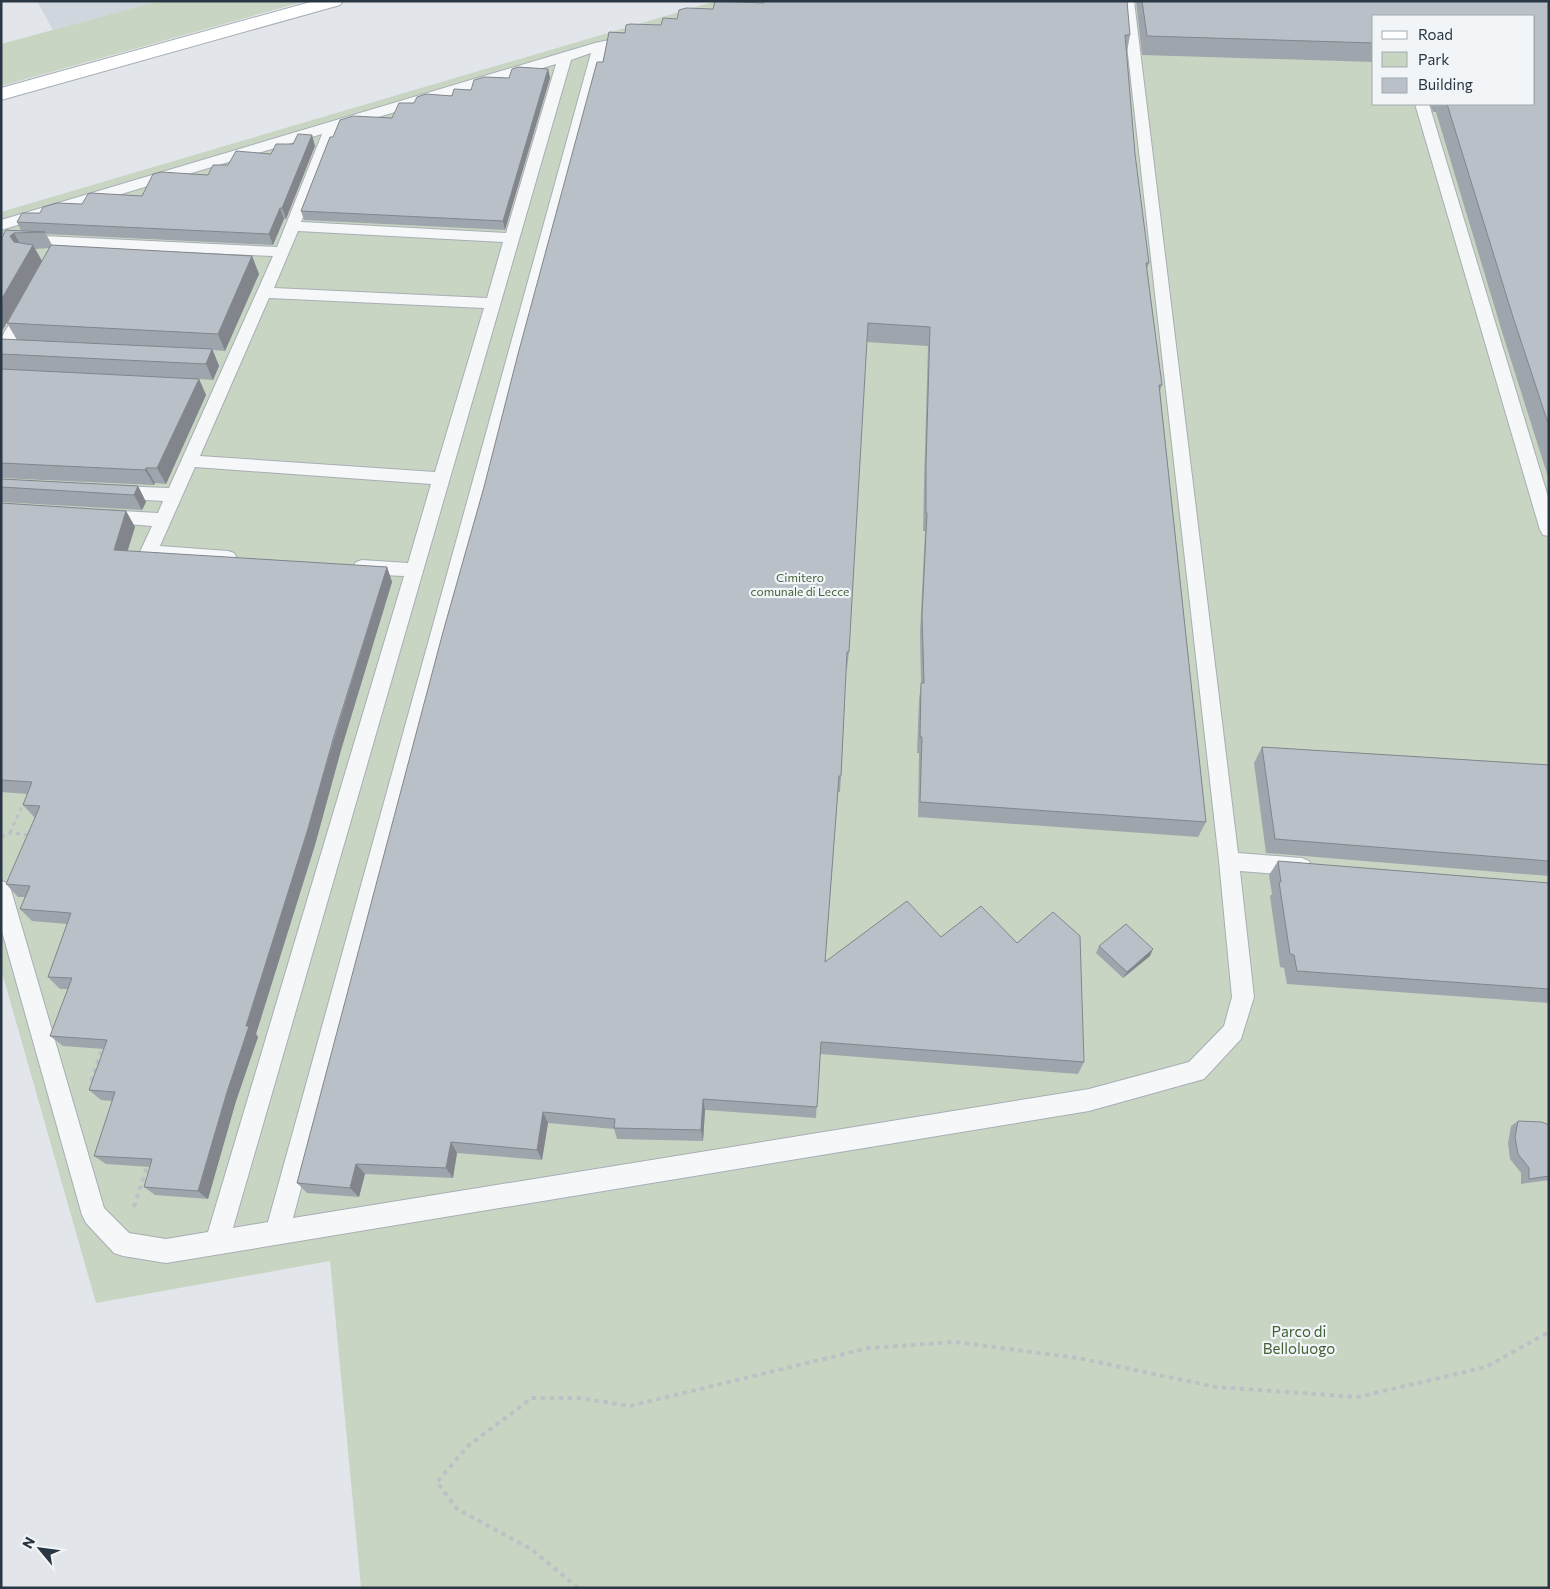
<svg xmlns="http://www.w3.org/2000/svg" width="1550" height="1589" viewBox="0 0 1550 1589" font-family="Commissioner,sans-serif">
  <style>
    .built { fill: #d0d6dd }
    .green { fill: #c9d5c3; fill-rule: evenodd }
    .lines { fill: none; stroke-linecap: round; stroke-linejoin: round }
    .service-casing { stroke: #a7aeb5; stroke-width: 2 }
    .secondary-casing { stroke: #a7aeb5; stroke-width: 2 }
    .path-far1 { stroke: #bcc1c6; stroke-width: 3; stroke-dasharray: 4 4; stroke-linecap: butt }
    .path { stroke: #bcc1c6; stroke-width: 4; stroke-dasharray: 4.5 4.5; stroke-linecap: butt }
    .service { fill: #f5f7f9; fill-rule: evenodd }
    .secondary { fill: #fff; fill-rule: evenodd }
    .wall { fill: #9fa5ac; fill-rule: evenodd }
    .shaded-wall { fill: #82868c }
    .building { fill: #b9c0c8; stroke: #82868c }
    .labels { text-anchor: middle; stroke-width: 4.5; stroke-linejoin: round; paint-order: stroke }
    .park-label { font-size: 12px; fill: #426036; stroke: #f2f5f8 }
    .near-park-label { font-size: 15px; fill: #426036; stroke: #f2f5f8 }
  </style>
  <rect width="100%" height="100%" fill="#e2e6eb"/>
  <!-- built -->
  <path class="built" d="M37,1H159L53,30Z"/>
  <!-- green -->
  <path class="green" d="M159,1H306L1,86V44Z
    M716,1H1549V1588H361L330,1261L96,1303L1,969V212ZM1374,16H1534V104H1374Z"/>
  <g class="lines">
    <defs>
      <path id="service" d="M1122,1H1134L1238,853L1302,858L1309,861L1312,867L1309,873L1302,876L1240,871L1254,997L1241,1039L1204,1079L1089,1111L166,1263L123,1256L114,1253L86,1223L82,1215L1,928V881L8,883L11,890L104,1208L129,1233L166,1239L208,1232L404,576L362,574L356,572L353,567L356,562L362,560L408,563L431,484L195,467L160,546L228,551L234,553L237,558L234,563L228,565L143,557L140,552L152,526L104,522L98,521L95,516L98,511L104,510L158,513L163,501L114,498L108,496L105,492L108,488L114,486L169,488L273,256L1,244V234L277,247L322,134L1,230V220L595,43L609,40L616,44L614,47L606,49L293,1218L1089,1089L1189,1062L1224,1026L1232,997L1219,861ZM591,53L268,1222L233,1228L571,60ZM556,64L506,233L301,222L338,129ZM298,231L503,242L487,298L274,288ZM269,298L484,308L435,472L200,456Z
        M1415,104H1429L1549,500V536L1543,535L1540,530Z
        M26,303L31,304L34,308L7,356L1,357V338L21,304Z"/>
      <path id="secondary" d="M314,1H343L340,5L1,100V88Z"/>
    </defs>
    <!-- service casing -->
    <use href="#service" class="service-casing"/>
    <!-- secondary casing -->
    <use href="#secondary" class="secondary-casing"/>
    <!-- path-far1 -->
    <path class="path-far1" d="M10,833L24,802
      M1,837L10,833L30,835"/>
    <!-- path -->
    <path class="path" d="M91,1081L103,1047
      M134,1207L148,1163
      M578,1588L531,1549L457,1509L437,1482L469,1445L532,1398H579L630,1406L869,1348L955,1342L1078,1358L1216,1387L1358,1397L1486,1367L1549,1332"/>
    <!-- service -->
    <use href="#service" class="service"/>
    <!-- secondary -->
    <use href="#secondary" class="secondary"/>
  </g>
  <!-- wall -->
  <path class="wall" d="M1136,1H1549V480L1503,335L1436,112H1433L1430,104H1534L1374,16V62L1142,55Z
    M609,32L1130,35L1127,52L1135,154L1149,263L1147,269L1162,385L1160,391L1206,822L1198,837L918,817L919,753H917L919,699L921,686L920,632L925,531H923L924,482L928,346L866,342L849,652L847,669H846L841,776L840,792H838L825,962L941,937L1084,1062L1078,1074L820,1054L816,1118L705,1110L703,1141L617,1139L614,1129L548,1123L542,1160L457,1153L453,1178L365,1174L359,1197L307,1193L297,1183L603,62Z
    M548,69L550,78L505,230L304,220L301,211L333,137L392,118L414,103L452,96L509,78Z
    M312,135L315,146L286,219H284L273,245L46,234L52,245L252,256L259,274L225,351L213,350L219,366L213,380L199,379L206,395L166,484L155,483L154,485L1,478V339L17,340L7,323L6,230L21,231L17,222L40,213L82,204L142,196L208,175L228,165L271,154ZM49,248L42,261L35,249Z
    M1,479L138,486L146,502L142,510L1,502Z
    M1,503L126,511L135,527L127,551L387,567L392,582L341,750L315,845L256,1034L258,1037L236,1101L208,1199L155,1195L144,1187L150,1167L106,1164L94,1156L112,1101L101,1100L89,1090L104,1049L63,1046L50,1036L68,989H60L48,977L67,924L32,921L20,909L25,897H18L6,884L35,818L23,805L27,794L1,792Z
    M1262,747L1549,765V876L1266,853L1254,763Z
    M1278,861L1549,883V1003L1287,984L1284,968L1280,967L1270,896L1272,894L1269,875Z
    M1099,946L1150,956L1123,978L1096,953Z
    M1518,1121L1549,1125V1180L1521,1184V1173L1510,1159L1508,1143L1511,1126Z"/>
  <!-- shaded-wall -->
  <path class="shaded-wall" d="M548,69L550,78L505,230L503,221Z
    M312,135L315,146L286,219L282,208Z
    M280,208L284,219L273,245L269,234Z
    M14,233L23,249L19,253L10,236Z
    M33,245L42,261L1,333V300Z
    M252,256L259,274L225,351L218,334Z
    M212,349L219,366L213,380L206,364Z
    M199,379L206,395L166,484L157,468Z
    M146,468L155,483L154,485L145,470Z
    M138,486L146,502L142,510L134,495Z
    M126,511L135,527L123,566L114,550Z
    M387,567L392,582L341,750L315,845L256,1034L258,1037L236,1101L208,1199L198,1191L246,1026Z
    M1153,949L1150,956L1123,978L1127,972Z
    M703,1099L705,1110L703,1141L701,1130Z
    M543,1112L548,1123L542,1160L537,1150Z
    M451,1142L457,1153L453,1178L446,1168Z
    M356,1164L365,1174L359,1197L350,1188Z"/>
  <!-- building -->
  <path class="building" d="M715,1L764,3V1H1127L1130,35H1125L1135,154L1149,263H1146L1162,385H1159L1206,822L920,802L922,737H920L921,683H924L922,615L927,513H926V464L930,327L868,323L849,652H847L841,776H839L825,962L907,901L941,937L981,906L1017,943L1053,912L1080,936L1084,1062L821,1042L817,1107L703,1099L701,1130L614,1128L615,1119L543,1112L537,1150L451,1142L446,1168L356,1164L350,1188L297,1183L443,632L484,487L518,354L597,62H603L609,32L625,33L626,25L630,24L661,25L663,18L677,19L679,10L686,8L713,9Z
    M1142,1H1549V426L1513,317L1447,104H1534V16H1374V43L1147,36Z
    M518,67L548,69L503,221L301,211L330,137H333L340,120L353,116L392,118L399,103H414L417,97L426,94L452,96L454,89L471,90L474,80L484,77L509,78L512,69Z
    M298,134L312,135L282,208H280L269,234L17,222L22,213H40L43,207L57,203L82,204L88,194L91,193L142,196L153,174L161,172L208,175L213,165H228L236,151L271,154L276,144H293Z
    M6,230L45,232L14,233L10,236L14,242L33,245L1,300V239Z
    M51,245L252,256L218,334L7,323Z
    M1,339L212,349L206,364L1,354Z
    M1,369L199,379L157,468H146L145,470L1,463Z
    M1,479L138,486L134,495L1,487Z
    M1,503L126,511L114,550L387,567L334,736L307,832L246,1026H249L227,1092L198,1191L144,1187L152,1159L94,1156L115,1092L89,1090L107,1040L50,1036L72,978L48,977L71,913L20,909L30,886L6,884L40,806L23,805L32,782L1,780Z
    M1262,747L1549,765V861L1275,839Z
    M1278,861L1549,883V989L1297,971L1294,955L1290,954L1279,882H1281Z
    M1126,924L1153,949L1127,972L1099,946Z
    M1518,1121L1542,1122L1549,1125V1176L1529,1179V1168L1518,1154L1515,1137Z"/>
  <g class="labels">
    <!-- park labels -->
    <g class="park-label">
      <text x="800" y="582">Cimitero<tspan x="800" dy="14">comunale di Lecce</tspan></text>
    </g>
    <!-- near-park labels -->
    <g class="near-park-label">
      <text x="1299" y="1337">Parco di<tspan x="1299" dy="17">Belloluogo</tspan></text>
    </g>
  </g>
  <!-- border -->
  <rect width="1550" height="1589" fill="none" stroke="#293643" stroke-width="5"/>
  <!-- legend -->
  <rect x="1372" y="15" width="162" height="90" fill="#f2f5f8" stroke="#a2a9b0"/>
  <rect x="1382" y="31" width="25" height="8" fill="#ffffff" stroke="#a2a9b0"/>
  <text x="1418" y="40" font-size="15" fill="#293643">Road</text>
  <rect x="1382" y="52" width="25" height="15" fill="#c9d5c3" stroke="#a2a9b0"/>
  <text x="1418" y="65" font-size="15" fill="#293643">Park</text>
  <rect x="1382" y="78" width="25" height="15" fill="#b9c0c8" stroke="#a2a9b0"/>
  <text x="1418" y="90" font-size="15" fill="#293643">Building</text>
  <!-- north arrow -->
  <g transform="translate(40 1549) rotate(299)" stroke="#f2f5f8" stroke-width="4" paint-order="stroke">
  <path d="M0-4L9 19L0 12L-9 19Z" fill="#293643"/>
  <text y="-8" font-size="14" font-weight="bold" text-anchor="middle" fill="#293643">N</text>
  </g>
</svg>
